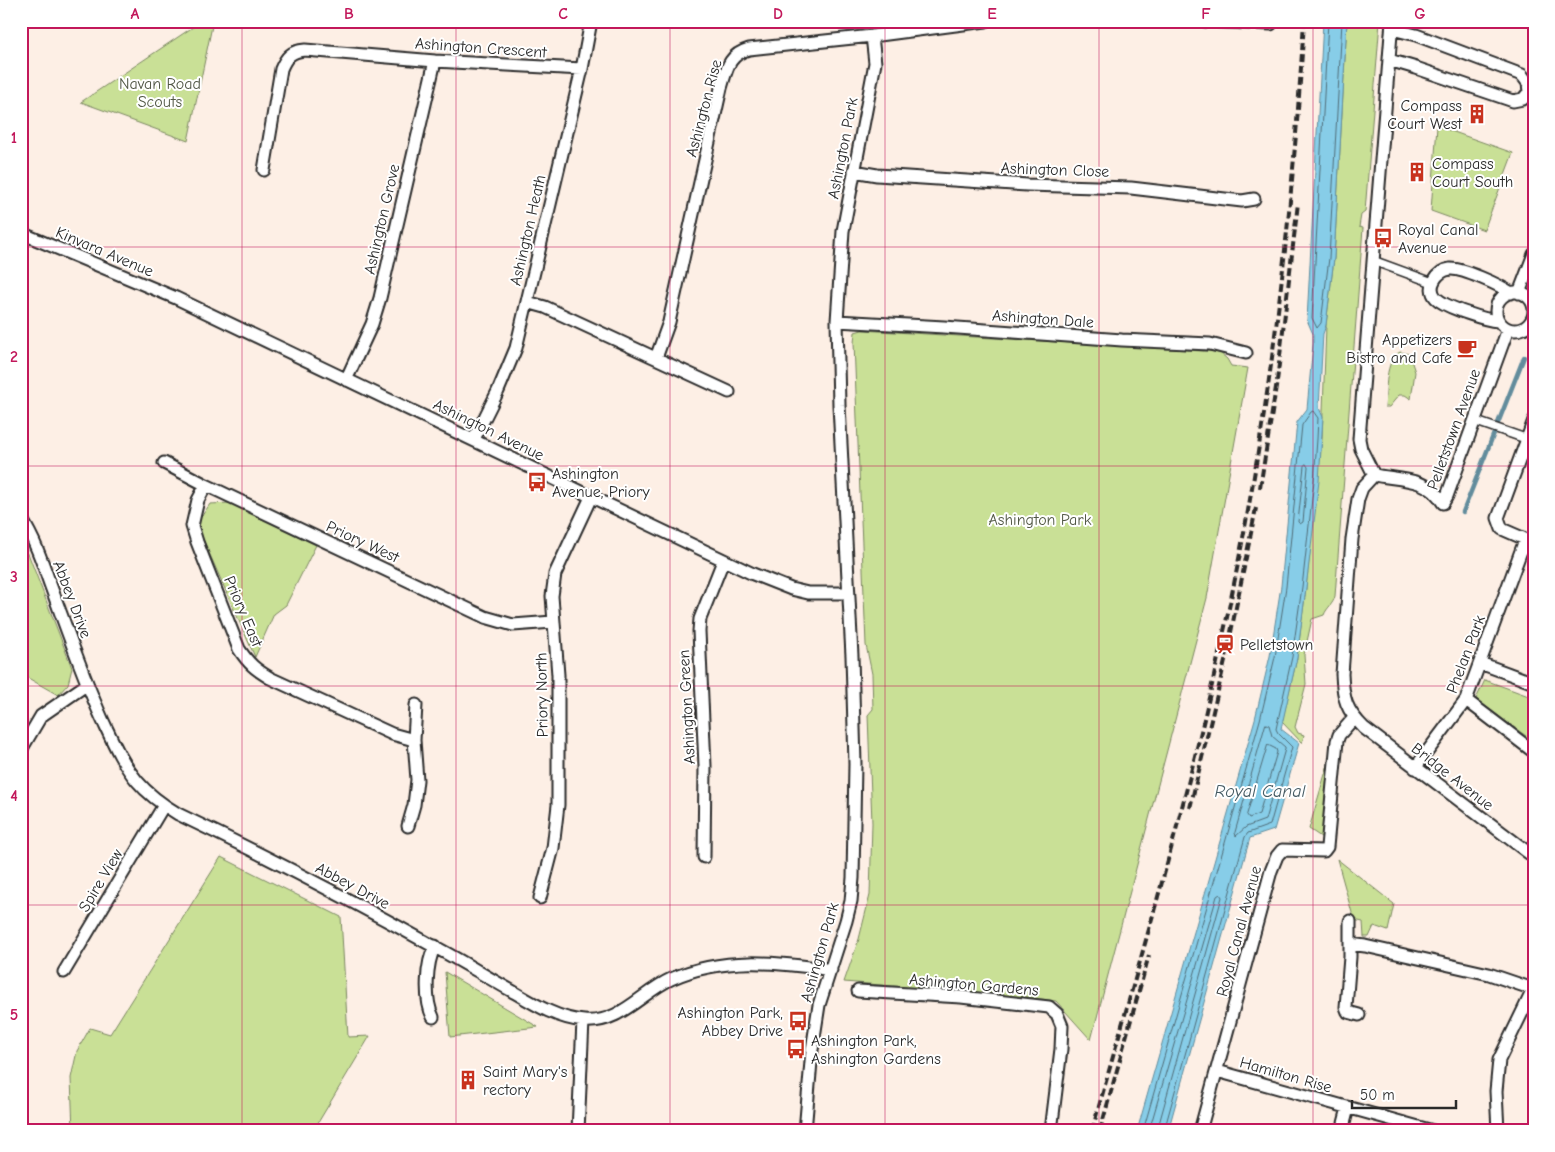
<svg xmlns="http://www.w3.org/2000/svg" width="1555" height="1152" viewBox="0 0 1555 1152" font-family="'Comic Neue',sans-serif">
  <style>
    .green { fill: #c9e096; stroke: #7a8660 }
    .water { fill: #87cde8; stroke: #628c9c }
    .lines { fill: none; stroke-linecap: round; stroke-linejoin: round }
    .shore { stroke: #506c77; stroke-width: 1 }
    .stream { stroke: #628c9c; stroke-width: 4.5 }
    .pedestrian-casing { stroke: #2b2b2b; stroke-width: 11 }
    .minor-casing { stroke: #2b2b2b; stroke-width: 15 }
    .pedestrian { stroke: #fff; stroke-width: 8 }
    .minor { stroke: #fff; stroke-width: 11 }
    .rail { stroke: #2b2b2b; stroke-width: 4; stroke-dasharray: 8 4; stroke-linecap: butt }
    .grid { fill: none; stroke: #c2185b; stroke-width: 1; stroke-opacity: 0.55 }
    .labels { text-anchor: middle; stroke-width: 4; stroke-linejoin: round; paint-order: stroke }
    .street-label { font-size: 16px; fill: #2b2b2b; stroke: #fff }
    .park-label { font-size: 16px; fill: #525846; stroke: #fff }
    .poi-label { font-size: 16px; fill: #2b2b2b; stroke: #fff; text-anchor: start }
    .water-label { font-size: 18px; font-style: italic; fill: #475c64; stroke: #fff }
    .neatline { fill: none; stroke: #c2185b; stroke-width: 2 }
    .grid-label { font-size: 16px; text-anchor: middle; font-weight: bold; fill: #c2185b }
  </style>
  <rect width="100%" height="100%" fill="#fdefe5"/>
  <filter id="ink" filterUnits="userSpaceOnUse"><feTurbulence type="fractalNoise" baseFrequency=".02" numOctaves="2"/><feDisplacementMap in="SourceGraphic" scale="10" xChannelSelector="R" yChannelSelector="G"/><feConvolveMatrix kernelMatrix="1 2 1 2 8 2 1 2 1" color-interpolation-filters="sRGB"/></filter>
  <g filter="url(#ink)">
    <!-- green -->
    <path class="green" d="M202,21H213L188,141L81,102Z
      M1347,21H1380L1365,212L1361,215L1359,227L1363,228L1335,596C1333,605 1327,607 1324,615L1312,619L1304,655L1306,684L1295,727L1298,733L1304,735L1302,743L1282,722L1297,658L1306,588L1322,439L1326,325L1334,258Z
      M1437,126L1513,153L1484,230L1431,211Z
      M862,330L1219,352L1227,359L1231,366L1248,368L1207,598L1091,1040L1056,1001L1027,997L844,982L859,939L870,895L872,823L868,715L873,709L872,674L866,645L854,343L855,332Z
      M1400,352L1409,354L1415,372L1411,399L1405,395H1399L1389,407H1385C1387,391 1384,360 1400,352Z
      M230,503L316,545L286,605L274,614L255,657L199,530V520L210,504Z
      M21,535L72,668L68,684L58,695L21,674Z
      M1485,680L1534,698V742L1476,699Z
      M1330,757L1324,839L1309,829Z
      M221,857L341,917L348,1037L370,1036L313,1131H73L71,1078L77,1051L90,1028L110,1034Z
      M1337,859L1394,904L1388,931L1374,926L1369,937H1364L1363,922L1354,920Z
      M445,972L538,1027L450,1037Z"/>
    <!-- water -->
    <path class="water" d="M1323,21H1347L1334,258L1326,325L1323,334L1319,408L1323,417L1319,481L1306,588L1297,658L1281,729L1299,743L1274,830L1250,838L1168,1131H1137L1255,719L1270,656L1281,586L1297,422L1307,409L1313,344V334L1307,320Z"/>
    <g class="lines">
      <!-- shore -->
      <path class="shore" d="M1328,21L1312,318L1317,328L1321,323L1329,258L1342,21
        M1306,464L1308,467L1303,522L1300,524L1298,522L1304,466Z
        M1266,724L1269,725L1272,736L1285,747V749L1265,820L1246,827L1236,836L1235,833Z
        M1268,745L1276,749L1277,752L1259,814L1249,818L1247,815Z
        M1143,1131L1260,720L1275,657L1286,587L1302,425L1311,412L1313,411L1318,418L1317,439L1314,481L1302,587L1292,657L1276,729L1278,733L1292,747L1270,825L1248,833L1245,837L1164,1131
        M1149,1131L1217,896L1220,894L1222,897L1157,1131"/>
      <!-- stream -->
      <path class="stream" d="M1463,512L1524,357"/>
      <defs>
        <path id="pedestrian" d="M1374,261L1434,283
          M1475,421L1527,439"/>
        <path id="minor" d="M1205,21L1271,24
          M1389,60L1416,68L1513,101L1523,99L1529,92L1528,83L1522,75L1416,35L1392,29
          M264,170L281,69C286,57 291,51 305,50L435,61L582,69
          M854,171L877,175L1027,185L1131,188L1242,201L1254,199
          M21,233L176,298L753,574L791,589L808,593H848
          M1496 311a19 19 0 1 1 38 0a19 19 0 1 1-38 0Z
          M1519,293L1534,254
          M527,302L545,307L729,392
          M837,321L944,327L1122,340L1210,344L1246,353
          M1498,321C1485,320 1473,315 1461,311C1453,308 1442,304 1436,298C1426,287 1437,271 1450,269C1462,268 1500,285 1511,293
          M656,358L669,322L721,88C727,69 728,55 749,49L872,36L986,21
          M346,380L372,324L380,298L435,61
          M1534,420L1498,518L1502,529L1534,543
          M474,439L498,391L516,348L582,69L591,21
          M164,463L206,485L485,617L513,625L553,622
          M1374,475L1362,488L1358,499L1352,539L1342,674C1343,699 1346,710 1364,728L1534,857
          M1374,475L1361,449L1359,439L1392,21
          M1374,475C1399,480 1429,477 1443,503L1447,496L1508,329
          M206,485L198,500L192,526L197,542L239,649C249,664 255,669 270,678L392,734L414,740
          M21,518C34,538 42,561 50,584C67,630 83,677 103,721C113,742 122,763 137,781C148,794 163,805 178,814C264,855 349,899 433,946C460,960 485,976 512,991C534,1004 558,1019 584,1021C620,1024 642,992 671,979C722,956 777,962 831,970
          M1480,663L1534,683
          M1466,700L1534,752
          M21,750L41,716L86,685
          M1415,768L1466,700L1525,540
          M408,826L414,805L417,780L414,740L416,705
          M704,857L705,766L699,631L700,619L723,561
          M540,898L553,848L558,805V675L552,596L555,574L591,497
          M1350,921V957L1346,1007L1348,1012L1359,1015
          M1350,944L1365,946L1489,974L1533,989
          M64,972L164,805
          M858,991L961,997L1049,1007L1057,1014L1062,1026L1061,1049L1051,1131
          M433,1017C424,999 426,963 435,946
          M1217,1071L1433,1131
          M578,1131L583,1021
          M805,1131L812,1050L819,1005L846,921L851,901L853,878L855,764L852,656L839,405L837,321L843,231L875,63L872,36
          M1200,1131L1271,871L1277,856L1282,850L1324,851L1327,847L1337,741L1339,735L1354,718
          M1342,1131L1348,1108
          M1498,1131L1496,1091L1499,1060L1534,988"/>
      </defs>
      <!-- pedestrian casing -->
      <use href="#pedestrian" class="pedestrian-casing"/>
      <!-- minor casing -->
      <use href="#minor" class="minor-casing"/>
      <!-- pedestrian -->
      <use href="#pedestrian" class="pedestrian"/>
      <!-- minor -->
      <use href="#minor" class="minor"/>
      <!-- rail -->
      <path class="rail" d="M1260,488L1277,381L1298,203
        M1190,808L1226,657L1256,508
        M1092,1131C1136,974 1183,817 1218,658C1266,448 1291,236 1304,21
        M1100,1131L1149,955"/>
    </g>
  </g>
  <!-- grid -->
  <path class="grid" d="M242,21V1131M456,21V1131M670,21V1131M885,21V1131M1099,21V1131M1313,21V1131M21,247H1534M21,466H1534M21,686H1534M21,905H1534"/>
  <!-- icons -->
  <defs>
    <symbol id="building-bare" viewBox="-9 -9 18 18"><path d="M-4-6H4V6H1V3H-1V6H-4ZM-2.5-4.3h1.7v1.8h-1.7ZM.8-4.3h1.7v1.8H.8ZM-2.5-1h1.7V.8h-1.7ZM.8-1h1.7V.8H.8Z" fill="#c8321e" stroke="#fff" stroke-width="2.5" paint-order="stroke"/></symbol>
    <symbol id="bus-bare" viewBox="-9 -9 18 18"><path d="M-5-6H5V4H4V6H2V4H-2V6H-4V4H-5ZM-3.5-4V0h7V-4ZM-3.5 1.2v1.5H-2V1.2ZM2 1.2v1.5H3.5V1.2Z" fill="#c8321e" stroke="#fff" stroke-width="2.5" paint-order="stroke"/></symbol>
    <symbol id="cafe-bare" viewBox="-9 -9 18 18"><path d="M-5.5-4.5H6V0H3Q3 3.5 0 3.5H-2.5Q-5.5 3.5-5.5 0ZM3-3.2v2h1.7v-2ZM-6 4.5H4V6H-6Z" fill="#c8321e" stroke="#fff" stroke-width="2.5" paint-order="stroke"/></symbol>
    <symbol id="station-bare" viewBox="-9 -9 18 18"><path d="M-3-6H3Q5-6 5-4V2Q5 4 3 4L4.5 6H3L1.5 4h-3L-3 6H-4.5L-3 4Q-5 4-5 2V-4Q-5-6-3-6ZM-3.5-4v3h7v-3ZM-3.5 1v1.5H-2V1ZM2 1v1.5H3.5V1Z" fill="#c8321e" stroke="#fff" stroke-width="2.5" paint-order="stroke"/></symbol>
  </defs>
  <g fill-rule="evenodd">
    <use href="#building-bare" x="1463" y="100" width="28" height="28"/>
    <use href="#building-bare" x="1403" y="158" width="28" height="28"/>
    <use href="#bus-bare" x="1369" y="224" width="28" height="28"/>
    <use href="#cafe-bare" x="1453" y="334" width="28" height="28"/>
    <use href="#bus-bare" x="523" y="468" width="28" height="28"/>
    <use href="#station-bare" x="1211" y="630" width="28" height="28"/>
    <use href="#bus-bare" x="784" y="1007" width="28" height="28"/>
    <use href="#bus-bare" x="782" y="1035" width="28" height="28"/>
    <use href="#building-bare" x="454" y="1066" width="28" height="28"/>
  </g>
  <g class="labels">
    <!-- street labels -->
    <g class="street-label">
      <text transform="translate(481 47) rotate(4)" y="6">Ashington Crescent</text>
      <text transform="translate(703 108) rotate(-75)" y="6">Ashington Rise</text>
      <text transform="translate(842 148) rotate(-79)" y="6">Ashington Park</text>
      <text transform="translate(1055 169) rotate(2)" y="6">Ashington Close</text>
      <text transform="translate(381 219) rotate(-77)" y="6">Ashington Grove</text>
      <text transform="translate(527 230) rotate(-77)" y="6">Ashington Heath</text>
      <text transform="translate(105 251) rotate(23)" y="6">Kinvara Avenue</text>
      <text transform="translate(1043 318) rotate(4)" y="6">Ashington Dale</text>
      <text transform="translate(489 429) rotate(26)" y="6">Ashington Avenue</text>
      <text transform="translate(1453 429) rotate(-70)" y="6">Pelletstown Avenue</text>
      <text transform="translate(363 541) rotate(25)" y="6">Priory West</text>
      <text transform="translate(73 599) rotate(69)" y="6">Abbey Drive</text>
      <text transform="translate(244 611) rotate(67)" y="6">Priory East</text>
      <text transform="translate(1465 654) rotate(-69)" y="6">Phelan Park</text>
      <text transform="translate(541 695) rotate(-91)" y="6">Priory North</text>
      <text transform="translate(686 707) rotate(-93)" y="6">Ashington Green</text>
      <text transform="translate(1453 776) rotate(38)" y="6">Bridge Avenue</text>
      <text transform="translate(100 880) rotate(-59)" y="6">Spire View</text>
      <text transform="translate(353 885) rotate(28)" y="6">Abbey Drive</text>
      <text transform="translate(1238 931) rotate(-75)" y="6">Royal Canal Avenue</text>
      <text transform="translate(819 952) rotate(-74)" y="6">Ashington Park</text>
      <text transform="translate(974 984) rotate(5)" y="6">Ashington Gardens</text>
      <text transform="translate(1286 1074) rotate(16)" y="6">Hamilton Rise</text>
    </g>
    <!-- park labels -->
    <g class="park-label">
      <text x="160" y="89">Navan Road<tspan x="160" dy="18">Scouts</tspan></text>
      <text x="1040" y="525">Ashington Park</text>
    </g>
    <!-- poi labels -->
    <g class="poi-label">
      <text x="1462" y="111" text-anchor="end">Compass<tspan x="1462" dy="18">Court West</tspan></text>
      <text x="1432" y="169">Compass<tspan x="1432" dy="18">Court South</tspan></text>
      <text x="1398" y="235">Royal Canal<tspan x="1398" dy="18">Avenue</tspan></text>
      <text x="1452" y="345" text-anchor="end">Appetizers<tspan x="1452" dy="18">Bistro and Cafe</tspan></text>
      <text x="552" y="479">Ashington<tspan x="552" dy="18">Avenue, Priory</tspan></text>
      <text x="1240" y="650">Pelletstown</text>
      <text x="783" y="1018" text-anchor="end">Ashington Park,<tspan x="783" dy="18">Abbey Drive</tspan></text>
      <text x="811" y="1046">Ashington Park,<tspan x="811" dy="18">Ashington Gardens</tspan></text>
      <text x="483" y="1077">Saint Mary's<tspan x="483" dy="18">rectory</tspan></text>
    </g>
    <!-- water labels -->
    <g class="water-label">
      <text x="1260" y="797">Royal Canal</text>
    </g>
  </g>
  <!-- margin -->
  <rect width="1555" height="1152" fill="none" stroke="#fff" stroke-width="55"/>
  <!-- scale -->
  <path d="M1352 1100v8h104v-8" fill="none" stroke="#2b2b2b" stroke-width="2.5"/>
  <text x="1360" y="1100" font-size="15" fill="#2b2b2b" stroke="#ffffff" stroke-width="4" paint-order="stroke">50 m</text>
  <rect x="28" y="28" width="1500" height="1096" class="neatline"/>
  <g class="grid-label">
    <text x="135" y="19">A</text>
    <text x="349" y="19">B</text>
    <text x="563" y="19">C</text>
    <text x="778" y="19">D</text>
    <text x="992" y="19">E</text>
    <text x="1206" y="19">F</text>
    <text x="1420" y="19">G</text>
    <text x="14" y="143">1</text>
    <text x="14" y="362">2</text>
    <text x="14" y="582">3</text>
    <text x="14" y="801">4</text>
    <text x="14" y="1020">5</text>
  </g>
</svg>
